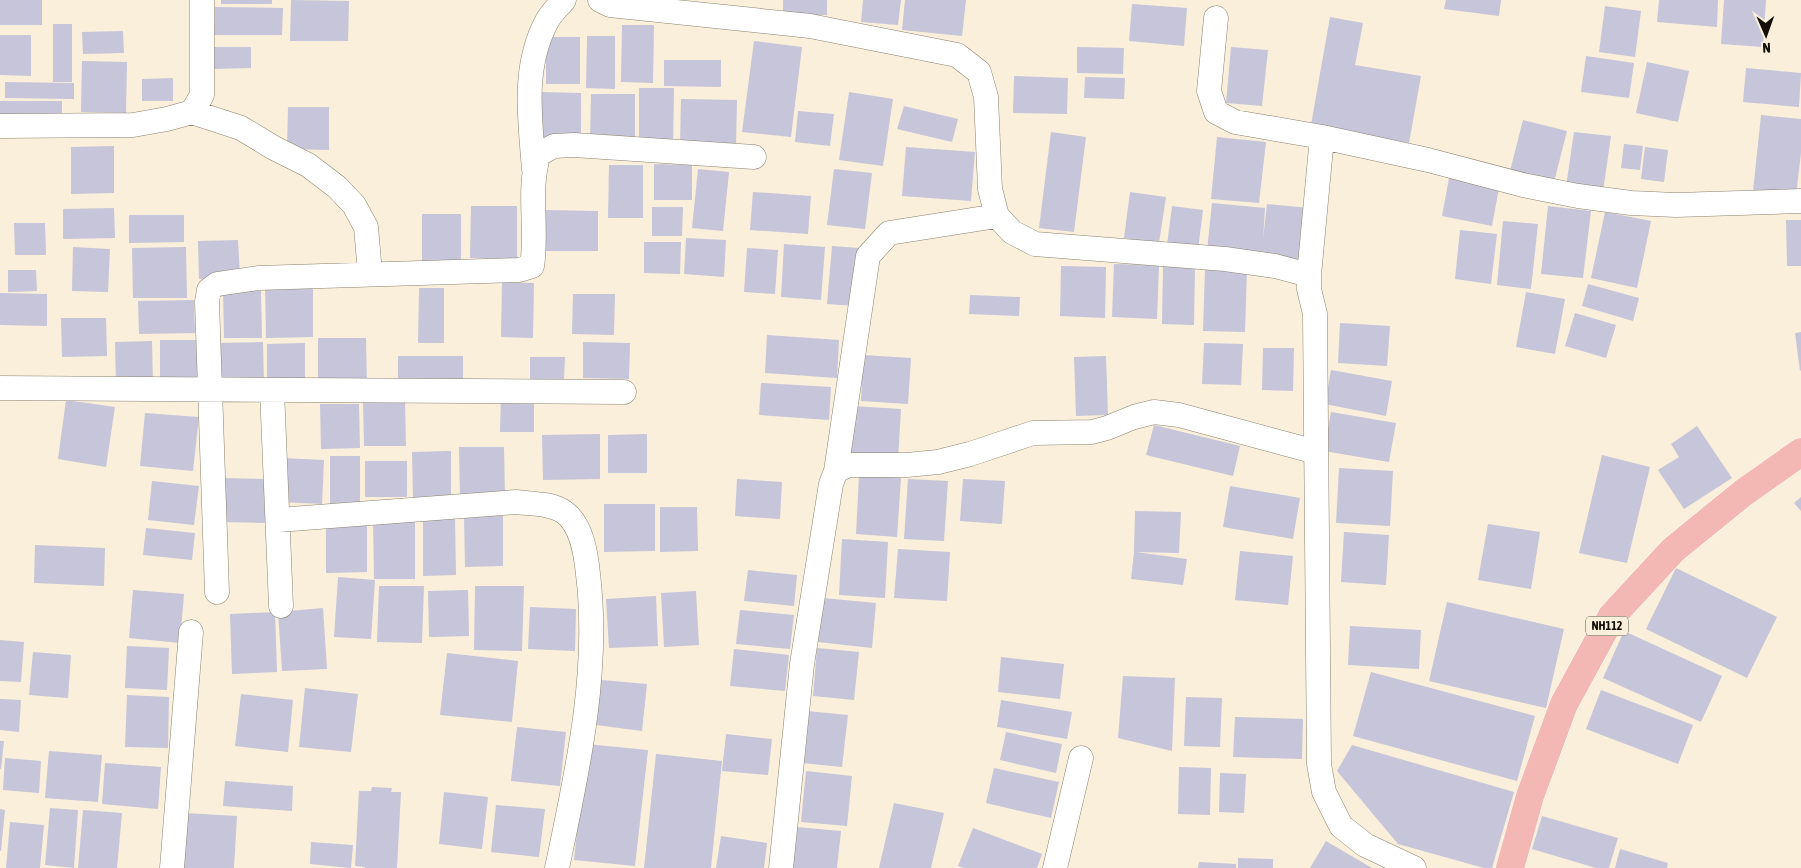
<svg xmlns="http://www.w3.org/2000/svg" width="1801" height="868" viewBox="0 0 1801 868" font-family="'Asap Condensed',sans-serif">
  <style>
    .building { fill: #c6c5da }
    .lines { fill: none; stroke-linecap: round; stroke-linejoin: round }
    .street-casing { stroke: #8b826f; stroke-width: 25 }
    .highway-casing { stroke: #fff; stroke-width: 29 }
    .street { stroke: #fff; stroke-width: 24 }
    .highway { stroke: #f4b8b4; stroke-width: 28 }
    .labels { text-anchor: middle; stroke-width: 4.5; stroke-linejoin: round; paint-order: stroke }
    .shield { fill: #f9efda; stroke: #585248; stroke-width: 1 }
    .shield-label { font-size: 12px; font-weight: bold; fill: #130f09 }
  </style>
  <rect width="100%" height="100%" fill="#f9efda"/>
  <!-- building -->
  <path class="building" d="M0,0H42V25H0Z
    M221,0H272V4H221Z
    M291,0L349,1L348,41H290Z
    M783,0H827V15H783Z
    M863,0H901L898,25L861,22Z
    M905,0H966L962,36L902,30Z
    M1446,0H1501L1499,16L1444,9Z
    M1659,0H1718L1717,27L1657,22Z
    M1724,0H1766L1763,47L1721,44Z
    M1132,4L1187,8L1184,46L1129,41Z
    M1605,6L1641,11L1635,57L1599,52Z
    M215,7L283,8L282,35H214Z
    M1330,17L1363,23L1355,65L1421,76L1409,143L1311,125Z
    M53,24H72V82H53Z
    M622,25H654L653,83L621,82Z
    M123,31L124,53L83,54L82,32Z
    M0,35H31V76L0,75Z
    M587,36H615V89L586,88Z
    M546,37H580V84H546Z
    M754,41L802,47L791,137L742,132Z
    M211,47H251V68L211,69Z
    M1077,47L1124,48L1123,74L1077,73Z
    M1231,47L1268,50L1262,106L1226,103Z
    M1586,56L1634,63L1629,98L1581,92Z
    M664,60H721V87L664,86Z
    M82,61L127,62L126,113L81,112Z
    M1647,62L1689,71L1678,122L1636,113Z
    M1746,68L1801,73L1799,107L1743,102Z
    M1014,76L1068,78L1067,114L1013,113Z
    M1085,77L1125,78L1124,99L1084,98Z
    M173,78V101H142V79Z
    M5,82L74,83V99L5,98Z
    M639,88H674L673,147H639Z
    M539,92L581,93V138L538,137Z
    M849,92L893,99L883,166L839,160Z
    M591,94H635V141H590Z
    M681,99L737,100L736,146L680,145Z
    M0,101H62V124L0,123Z
    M904,106L958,119L952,142L897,129Z
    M288,107H329V150L287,149Z
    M798,111L834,114L830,146L795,142Z
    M1761,115L1801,119V153L1796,196L1753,191Z
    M1523,120L1567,131L1554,182L1510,171Z
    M1051,132L1086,137L1074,232L1039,228Z
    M1574,132L1611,136L1603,191L1566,187Z
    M1217,137L1266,142L1259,203L1211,199Z
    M1624,144L1643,146L1640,170L1621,168Z
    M114,146V193L71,194V147Z
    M906,147L975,152L971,201L902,196Z
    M1645,147L1668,150L1664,182L1641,179Z
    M654,164L692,165V200H654Z
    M609,165H643V218H608Z
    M698,169L729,172L723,231L692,228Z
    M834,169L872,173L865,229L827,225Z
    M1449,178L1499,188L1492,226L1442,216Z
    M753,192L811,196L808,234L750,230Z
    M1130,192L1166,197L1159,243L1124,238Z
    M1212,203L1265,208L1263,239L1267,204L1309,208L1303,262L1207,251Z
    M471,206H517V259L470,258Z
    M1172,206L1203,210L1198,250L1167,245Z
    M1548,206L1591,211L1583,278L1541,274Z
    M652,207H683L682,236H652Z
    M114,208L115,238L63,239V209Z
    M546,210L598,211V251H546Z
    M1605,212L1651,221L1637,288L1591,278Z
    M422,214H461V265L422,264Z
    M129,215H184V242L129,243Z
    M1786,220H1801V266H1787Z
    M1503,221L1538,224L1531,289L1497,285Z
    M14,223H45L46,255H15Z
    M1460,230L1497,234L1491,284L1455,279Z
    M686,238L726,240L724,277L684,274Z
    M238,240L240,276L199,279L198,241Z
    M644,242H681L680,274L644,273Z
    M784,244L825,247L821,300L781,297Z
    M832,246L859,248L855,306L827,304Z
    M73,247L110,249L108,292L72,291Z
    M186,247L187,298H133L132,248Z
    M747,248L778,250L775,294L744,292Z
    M1114,264L1159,265L1157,319L1112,317Z
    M1061,266L1106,267L1105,318L1060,316Z
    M1163,266L1195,267L1194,325L1162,324Z
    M1205,268L1247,269L1245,332L1203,331Z
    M8,270H36L37,291L8,292Z
    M502,282L534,283L533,338L501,337Z
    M313,283V337L266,338L265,284Z
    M1588,284L1639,298L1633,321L1582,306Z
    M419,288H444V343H418Z
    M223,291H261L262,338H224Z
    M1526,292L1565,299L1555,354L1516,347Z
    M0,293L47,294V326L0,325Z
    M573,294H615L614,335L572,334Z
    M970,295L1020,297L1019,316L969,314Z
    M194,300L195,333L139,334L138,301Z
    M1575,313L1616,325L1606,358L1565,346Z
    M61,318H106L107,356L62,357Z
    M1340,323L1390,326L1387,366L1338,363Z
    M1801,332V370L1800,371L1795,333Z
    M767,335L839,340L837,378L765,373Z
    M318,338H366L367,386H318Z
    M160,340H201L202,385H160Z
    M152,341L153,384L116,385L115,342Z
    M263,342L264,386L217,384L214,343Z
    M583,342L630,343L629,379L583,378Z
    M305,343V386H267V344Z
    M1204,343L1243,344L1241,385L1202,384Z
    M1263,348H1294L1293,391L1262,390Z
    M863,355L911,358L908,404L861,401Z
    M398,356H463V382L398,381Z
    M1106,356L1108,415L1076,416L1074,357Z
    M530,357H565L564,379H530Z
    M1331,370L1392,381L1386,416L1325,404Z
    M761,383L831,387L829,420L759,415Z
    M501,394H534V432H500Z
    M66,400L115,407L106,467L58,459Z
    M363,401H405L406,446H364Z
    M320,404H359L360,448L321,449Z
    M852,406L901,409L898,459L849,456Z
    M1331,412L1396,423L1389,462L1324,451Z
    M145,413L199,417L193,471L140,466Z
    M1154,425L1240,446L1233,476L1146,455Z
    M1697,426L1732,478L1684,509L1658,470L1679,457L1671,444Z
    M600,434V479L543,480L542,435Z
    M647,434V473H608V435Z
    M459,447H504L505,497H460Z
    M451,451V498L413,499L412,452Z
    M1602,455L1650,467L1627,563L1579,553Z
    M330,456H360V506H330Z
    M282,458L324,460L322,504L280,502Z
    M365,461H407V497H365Z
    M1339,468L1393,471L1390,526L1336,523Z
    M859,475L901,478L897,537L856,534Z
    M222,478L269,479L268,523L221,522Z
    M737,479L782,482L780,519L735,516Z
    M908,479L948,481L944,541L904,539Z
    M963,479L1005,481L1002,524L960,521Z
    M152,481L199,486L194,525L148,520Z
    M1230,486L1300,498L1293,539L1223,527Z
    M1801,497V511L1794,503Z
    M604,504H655V551L604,552Z
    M660,507H697L698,551L660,552Z
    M1135,511L1181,512L1179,553L1136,552L1187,559L1183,585L1131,579L1134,552Z
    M464,516H503V566L465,567Z
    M415,517V579H374L373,518Z
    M423,519H455L456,575L423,576Z
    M326,522L367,523V572L326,573Z
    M1488,524L1540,532L1531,589L1478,580Z
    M146,528L195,533L192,560L143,555Z
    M1344,532L1389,535L1386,585L1341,582Z
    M842,539L888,542L885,598L839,595Z
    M35,545L105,548L104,586L34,583Z
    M898,549L950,552L947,601L894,598Z
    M1240,551L1293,556L1288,605L1235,600Z
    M1676,568L1777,617L1747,678L1646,629Z
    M748,570L797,575L794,606L744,601Z
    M338,577L375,580L371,639L334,637Z
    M379,586H424L422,643L377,642Z
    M475,586H524L522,651L474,650Z
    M133,590L184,594L180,643L129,638Z
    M468,590L469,636L429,637L428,591Z
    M696,591L699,645L664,647L661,593Z
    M656,596L658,646L609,648L606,599Z
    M823,598L876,603L872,648L818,642Z
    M1447,602L1564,629L1546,708L1429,681Z
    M530,607L576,609L575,651L528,649Z
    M323,608L327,669L282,671L278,612Z
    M740,610L794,615L790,649L736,644Z
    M275,612L277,672L232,674L230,614Z
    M1350,626L1421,630L1419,669L1348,665Z
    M1624,631L1722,676L1701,722L1603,678Z
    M0,640L24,642L21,682L0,681Z
    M127,646L169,648L167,690L125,688Z
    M817,648L859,652L854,700L813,696Z
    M734,649L789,655L785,691L730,686Z
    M33,652L71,655L68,698L29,695Z
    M447,653L518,661L512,722L440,715Z
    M1001,657L1064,664L1060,699L998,692Z
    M1371,672L1535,716L1517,781L1353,736Z
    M1123,676L1175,678L1172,751L1118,738Z
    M601,680L647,684L642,731L596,725Z
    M305,688L358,694L351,752L299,747Z
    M1601,690L1693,725L1678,764L1586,729Z
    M241,694L293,700L288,752L235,746Z
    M127,695L169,697L168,748L125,747Z
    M1186,697L1222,698L1220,747L1184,746Z
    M0,699L21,700L19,732L0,730Z
    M1001,700L1072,712L1067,739L997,727Z
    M807,711L848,715L842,767L802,763Z
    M1235,717L1303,719L1302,759L1233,757Z
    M517,727L566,732L560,786L511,781Z
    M1006,732L1062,744L1056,773L1000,760Z
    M726,734L772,739L768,775L722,771Z
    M0,741H4L1,769H0Z
    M586,744L648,750L635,866L574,860Z
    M1352,745L1514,792L1492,868H1484L1398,844L1337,771Z
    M49,751L102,755L98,802L45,798Z
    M656,754L722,761L711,868H644Z
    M5,758L41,761L39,793L3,790Z
    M105,763L161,767L158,809L102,804Z
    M1179,767L1211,768L1210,815L1178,814Z
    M994,768L1059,782L1051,818L986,803Z
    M806,771L852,776L847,826L801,822Z
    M1220,773L1246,774L1244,813L1219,812Z
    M225,781L293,786L292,811L223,806Z
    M372,787L392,788L391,792H401L397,868H365V867L355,866L359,791H371Z
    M444,792L488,797L482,849L439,844Z
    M894,803L944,813L931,868H879Z
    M496,805L545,809L539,857L491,852Z
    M50,808L78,810L74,868L45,865Z
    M0,809L5,810L1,851H0Z
    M83,810L122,813L117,868H78Z
    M185,813L237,816L234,868H182Z
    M1542,816L1618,838L1609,868H1596L1532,849Z
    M10,822L44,825L40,868H6Z
    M796,827L841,831L837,868H792Z
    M973,828L1042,854L1037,868H964L958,866Z
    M721,836L767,843L764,868H716Z
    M1326,841L1372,868H1310Z
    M311,842L353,845L351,868L310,864Z
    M1620,849L1668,863L1667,868H1615Z
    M1238,858L1273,859V868H1238Z
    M1199,862L1236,864V868H1198Z"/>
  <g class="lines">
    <defs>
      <path id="street" d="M600,0L610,5L810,26L957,55L979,72L986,97L990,189L997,216L1012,232L1035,244L1225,259L1275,266L1309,275V289L1315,314L1319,764L1324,792L1341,826L1365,845L1414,868
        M1216,18L1209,91L1216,112L1235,122L1322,137L1428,160L1523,185L1578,196L1631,203L1676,205L1801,201
        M192,112L241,128L274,148L308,165L337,187L354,205L366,227L370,273
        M0,126L133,125L167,119L192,112L202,95V0
        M534,169C530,119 522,67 547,21C551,13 558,7 564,0
        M1309,275L1322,137
        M0,388L624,392
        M272,390L281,606
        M836,471L868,256L889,233L997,216
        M278,520L516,502C531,504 551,503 564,512C582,525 586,554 588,574C600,672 577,773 557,868
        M217,592L207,302L209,290L217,284L258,278L519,270L532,266C538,229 527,189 539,154L554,146L574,145L754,157
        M172,868L191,632
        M781,868L802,664L831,484L836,471L848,465H907L938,462L970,454L1033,433L1092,432L1107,428L1134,417L1154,412L1179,415L1316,452
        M1055,868L1081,758"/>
      <path id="highway" d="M1510,868L1530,796L1564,704L1612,616L1673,550L1743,493L1801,452"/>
    </defs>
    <!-- street casing -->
    <use href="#street" class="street-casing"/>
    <!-- highway casing -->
    <use href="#highway" class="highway-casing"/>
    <!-- street -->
    <use href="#street" class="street"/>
    <!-- highway -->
    <use href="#highway" class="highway"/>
  </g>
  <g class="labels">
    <!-- shield labels -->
    <rect class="shield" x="1586" y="616.5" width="42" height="19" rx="4"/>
    <g class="shield-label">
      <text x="1607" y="630">NH112</text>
    </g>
  </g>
  <!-- north arrow -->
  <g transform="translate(1766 35) rotate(178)" stroke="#f9efda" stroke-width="4" paint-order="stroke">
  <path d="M0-4L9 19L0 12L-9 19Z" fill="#130f09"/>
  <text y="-8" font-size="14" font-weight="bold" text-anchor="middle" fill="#130f09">N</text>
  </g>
</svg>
